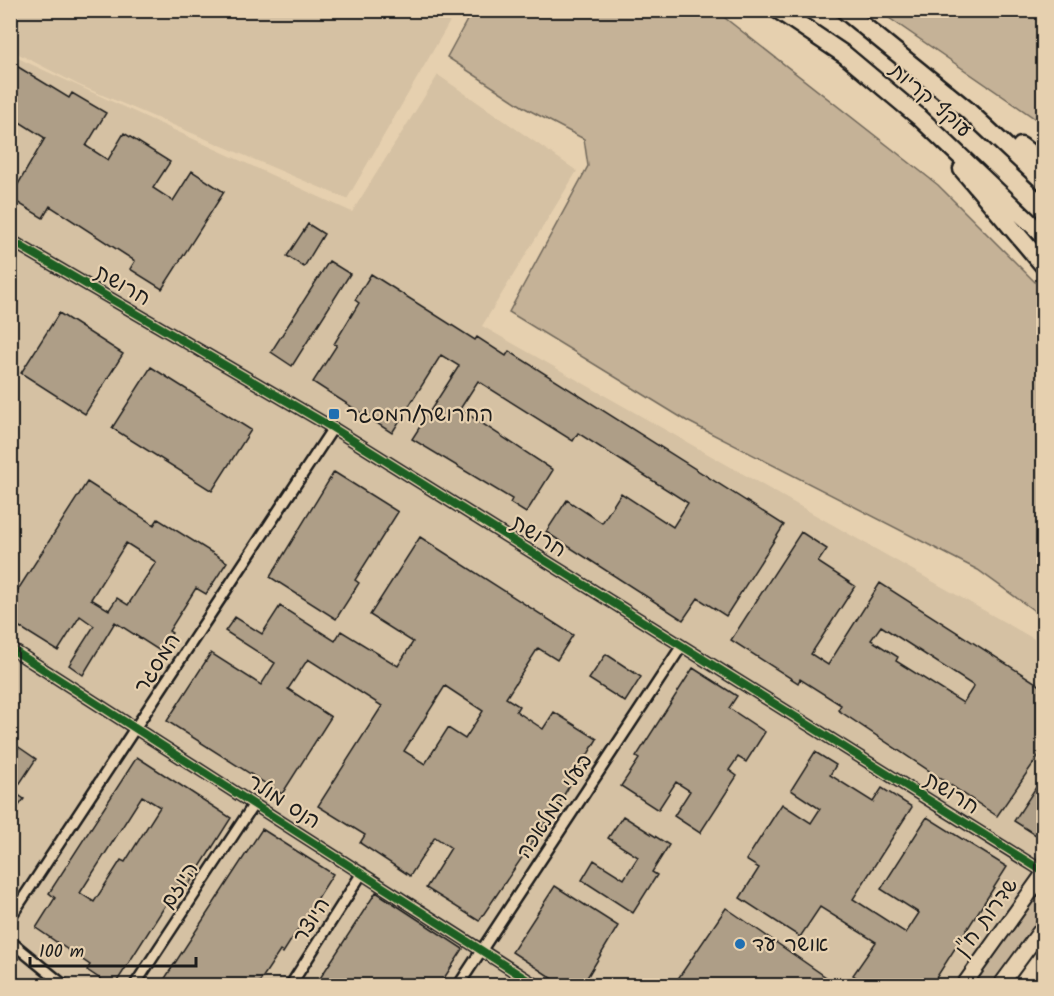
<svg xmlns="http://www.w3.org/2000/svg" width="1054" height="996" viewBox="0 0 1054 996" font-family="Kalam,'Playpen Sans Hebrew',sans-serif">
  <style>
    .built { fill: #d5c1a3 }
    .green { fill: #c5b297; stroke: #70675a; stroke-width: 1.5 }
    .building { fill: #ae9e87; stroke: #1c1c1c; stroke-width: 1.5; fill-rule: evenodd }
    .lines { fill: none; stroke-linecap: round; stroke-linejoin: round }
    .street-casing { stroke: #1c1c1c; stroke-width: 14 }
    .secondary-casing { stroke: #1c1c1c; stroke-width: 18 }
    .highway-casing { stroke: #1c1c1c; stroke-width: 21 }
    .street { stroke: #e6d0af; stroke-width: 9 }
    .secondary { stroke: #e6d0af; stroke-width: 14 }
    .highway { stroke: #e6d0af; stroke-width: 16 }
    .cycleway-casing { stroke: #e6d0af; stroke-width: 11 }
    .cycleway { stroke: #1b5e20; stroke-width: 8 }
    .poi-dot { fill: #1f6fb2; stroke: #e6d0af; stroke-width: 2 }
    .labels { text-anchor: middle; stroke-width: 4.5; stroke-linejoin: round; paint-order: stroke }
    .street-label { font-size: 21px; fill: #1c1c1c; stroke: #e6d0af }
    .poi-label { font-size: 21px; fill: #1c1c1c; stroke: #e6d0af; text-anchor: start }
  </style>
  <rect width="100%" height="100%" fill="#e6d0af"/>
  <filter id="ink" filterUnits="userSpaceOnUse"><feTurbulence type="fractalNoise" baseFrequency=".0167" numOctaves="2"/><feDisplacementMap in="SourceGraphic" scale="12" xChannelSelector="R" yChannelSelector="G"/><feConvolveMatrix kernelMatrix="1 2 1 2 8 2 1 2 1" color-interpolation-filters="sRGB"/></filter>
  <g filter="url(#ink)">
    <!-- built -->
    <path class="built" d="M10,11L11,10L456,11L347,199L79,85L11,50Z
      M11,55L352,212L438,75L577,171L482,326L1043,644V862L955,985L11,986Z"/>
    <!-- green -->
    <path class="green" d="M472,11H716L938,185L1043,290V617L978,570L687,421L509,312L588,166L584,139L525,108L447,57Z
      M879,11H1043V124Z
      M1043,880V920L996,985L968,986Z"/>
    <!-- building -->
    <path class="building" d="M10,62L69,98L72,93L106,113L86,146L108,160L124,133L170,162L153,188L173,201L192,171L224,192L162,289L130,269L135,261L50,206L43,218L10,198L45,138L10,116Z
      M308,224L324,234L304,267L287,256Z
      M329,261L350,274L292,366L271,352Z
      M371,274L475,340L477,337L506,356L509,351L784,525L726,616L698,598L683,620L546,532L567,500L602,523L621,493L673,527L688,503L578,433L573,441L478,381L460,409L553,470L526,513L510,503L512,499L412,439L459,366L441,355L392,433L313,382L337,345L334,344L359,303L355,300Z
      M59,313L123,354L85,414L21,373Z
      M151,367L251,430L212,491L112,428Z
      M334,472L398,512L355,580L359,583L336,619L270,577Z
      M87,482L154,525L158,519L227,562L206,594L196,588L169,631L172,633L160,651L115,622L83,675L69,665L94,626L80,616L58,651L10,621V602ZM126,543L156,562L128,605L117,598L109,610L91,599Z
      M801,532L827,549L818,562L855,586L811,654L828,665L880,583L1044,688V748L997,816L838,710L841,705L800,679L798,683L731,640ZM881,626L974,686L963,703L896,661L898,657L871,640Z
      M420,537L573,635L557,660L538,648L506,698L519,706L516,711L543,729L554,712L597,739L561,800L479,921L426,888L451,848L435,837L410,876L360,843L365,835L318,806L382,706L308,659L288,689L331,717L282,794L167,721L211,653L261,685L275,663L225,631L235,617L262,634L280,606L335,641L341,631L398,666L413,642L370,615ZM445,686L483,711L465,739L448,728L425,764L404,751Z
      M606,654L641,677L625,702L589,679Z
      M693,668L737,696L729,708L765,732L746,762L738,757L729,770L737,776L700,833L674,816L690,791L676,782L658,810L621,786L639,759L636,757Z
      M10,741L36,759L14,792L24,799L10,818Z
      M815,752L836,765L830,775L873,802L882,788L912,807L853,899L906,933L919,913L881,889L927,817L1007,867L931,986H869L853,975L876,942L820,907L800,937L740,898L759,868L746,860L782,804L811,823L820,809L791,790Z
      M137,757L231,818L186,889L179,884L114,986H111L87,970L90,965L36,928L55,898L49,893ZM142,796L160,807L125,862L121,860L94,902L80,893Z
      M1044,775V830L1039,837L1014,821Z
      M623,816L669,845L652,872L657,875L633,913L582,880L594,860L624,879L638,857L608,838Z
      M262,829L333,874L283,953L280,951L257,986H160Z
      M555,886L618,926L582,986H564L512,952Z
      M376,892L463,949L439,986H315Z
      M726,908L735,914L839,986H673Z"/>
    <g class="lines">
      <defs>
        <path id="street" d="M10,240L333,428L1044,872
          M10,648L537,986
          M10,918L333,428
          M10,941L65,986
          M134,986L254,804
          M290,986L362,873
          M458,986L681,647"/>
        <path id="secondary" d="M963,986L1044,873
          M1000,986L1044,926"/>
        <path id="highway" d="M778,10L845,55L919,117L1044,236
          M844,10L966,109L1044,182
          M1021,146L1044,164
          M962,169L1044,266"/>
      </defs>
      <!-- street casing -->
      <use href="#street" class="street-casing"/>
      <!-- secondary casing -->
      <use href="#secondary" class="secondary-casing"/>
      <!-- highway casing -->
      <use href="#highway" class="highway-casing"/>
      <!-- street -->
      <use href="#street" class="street"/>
      <!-- secondary -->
      <use href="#secondary" class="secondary"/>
      <!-- highway -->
      <use href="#highway" class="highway"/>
      <defs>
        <path id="cycleway" d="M10,240L333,428L1044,872
          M10,648L537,986"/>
      </defs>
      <!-- cycleway casing -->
      <use href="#cycleway" class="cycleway-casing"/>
      <!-- cycleway -->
      <use href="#cycleway" class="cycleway"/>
    </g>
  </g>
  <!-- markers -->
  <g class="poi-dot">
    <rect x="328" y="408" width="12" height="12" rx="3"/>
    <circle cx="740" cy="944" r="6"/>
  </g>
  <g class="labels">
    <!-- street labels -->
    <g class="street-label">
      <text transform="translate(931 100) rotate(41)" y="7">עוקף קריות</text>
      <text transform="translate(123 285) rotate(30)" y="7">חרושת</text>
      <text transform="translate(539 536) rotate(32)" y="7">חרושת</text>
      <text transform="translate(157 663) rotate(-57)" y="7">המסגר</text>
      <text transform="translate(952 793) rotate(32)" y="7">חרושת</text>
      <text transform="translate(284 801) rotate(33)" y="7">הנס מולר</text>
      <text transform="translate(554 806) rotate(-57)" y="7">בעלי המלאכה</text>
      <text transform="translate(179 885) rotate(-57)" y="7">היוזם</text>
      <text transform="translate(986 917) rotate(-54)" y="7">שדרות ח"ן</text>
      <text transform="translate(311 920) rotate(-57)" y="7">היוצר</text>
    </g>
    <!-- poi labels -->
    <g class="poi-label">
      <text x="346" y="421">החרושת/המסגר</text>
      <text x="752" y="951">אושר עד</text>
    </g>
  </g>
  <!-- margin -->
  <rect width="1054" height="996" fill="none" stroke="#e6d0af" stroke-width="36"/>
  <rect x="18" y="18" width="1018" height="960" fill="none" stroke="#1c1c1c" stroke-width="2" filter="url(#ink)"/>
  <!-- scale -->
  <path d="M30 957v9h166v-9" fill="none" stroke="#1c1c1c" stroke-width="3"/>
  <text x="39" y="957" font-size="18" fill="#1c1c1c" stroke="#e6d0af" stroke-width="4.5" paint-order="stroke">100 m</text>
</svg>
